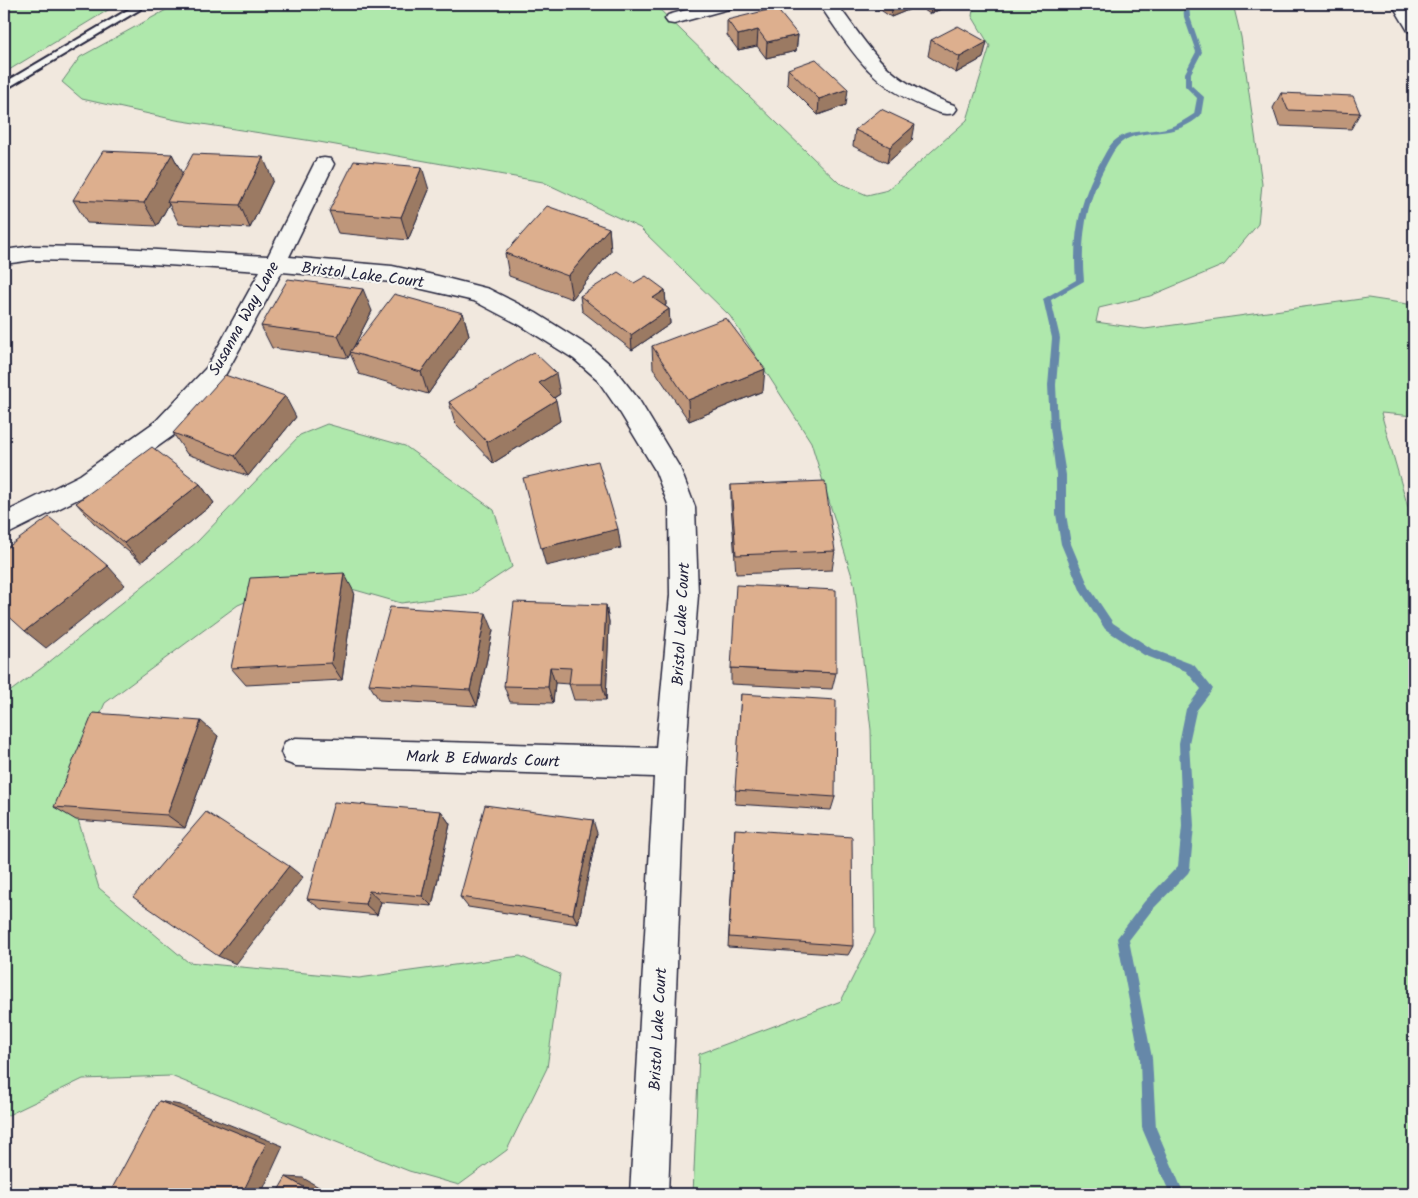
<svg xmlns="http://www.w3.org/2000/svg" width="1418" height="1198" viewBox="0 0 1418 1198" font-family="Kalam,sans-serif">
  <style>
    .green { fill: #afe8ac; stroke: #688574 }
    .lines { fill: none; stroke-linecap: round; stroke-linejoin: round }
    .stream { fill: #6688a9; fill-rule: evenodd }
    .service-casing { stroke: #22223b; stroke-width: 4 }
    .minor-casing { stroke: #22223b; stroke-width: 3 }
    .service { fill: #f6f6f2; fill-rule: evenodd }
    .minor { fill: #f6f6f2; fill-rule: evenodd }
    .wall { fill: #be967a; stroke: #22223b }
    .shaded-wall { fill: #9b7a63; stroke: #22223b }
    .building { fill: #ddaf8e; stroke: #22223b }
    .labels { text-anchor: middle; stroke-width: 4.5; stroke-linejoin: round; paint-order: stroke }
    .street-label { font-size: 16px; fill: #22223b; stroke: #f6f6f2 }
  </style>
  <rect width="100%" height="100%" fill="#f1e8de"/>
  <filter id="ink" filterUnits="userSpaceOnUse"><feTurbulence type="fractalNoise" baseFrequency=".02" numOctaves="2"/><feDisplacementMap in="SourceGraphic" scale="10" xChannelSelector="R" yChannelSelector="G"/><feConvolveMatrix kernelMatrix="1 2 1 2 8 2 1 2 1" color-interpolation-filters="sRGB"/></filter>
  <g filter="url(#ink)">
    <!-- green -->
    <path class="green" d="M4,4H118L4,73Z
      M177,4H654L839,183L867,195L888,190L967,120L990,46L972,16L974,4H1233L1241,37L1262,184L1258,224L1224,265L1150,296L1099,308L1096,322L1145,329L1368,298L1414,305V416L1381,413L1414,528V1194H693L699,1054L841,1001L875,933L871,730L854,583L811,442L730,316L640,228L543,182L319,142L176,120L82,99L62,82L80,57Z
      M327,424L405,446L494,510L512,567L471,594L401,603L306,576L238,605L105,703L68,787L99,888L188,962L359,978L520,956L560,974L547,1068L507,1150L459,1185L409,1171L171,1076L83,1079L4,1117V696L43,667L197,542L300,435Z"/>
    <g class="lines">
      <!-- stream -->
      <path class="stream" d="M1183,4H1189L1190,17L1202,52L1191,73V85L1204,97L1201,115C1176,138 1155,128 1129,138C1117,143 1113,152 1107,163C1086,201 1080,238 1084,281L1051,300L1060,338L1056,385L1058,427L1066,475V514L1071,544L1089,587L1113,623L1152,649L1194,665L1213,689L1196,711L1189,743L1194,826L1190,869L1188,873L1152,910L1129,940L1152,1058L1156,1128L1184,1194H1170L1142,1128L1140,1058L1117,938L1144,902L1178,866L1182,826L1179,743L1186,709L1201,689L1186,671L1144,655L1105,629L1081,592L1061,544L1056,514V475L1050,427L1048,385L1052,338L1043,299L1076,280C1072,236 1080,197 1102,159C1107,150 1111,141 1122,136C1137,129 1154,132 1170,127C1179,124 1186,119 1194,114L1197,98L1185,86V73L1196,52L1184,17Z"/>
      <defs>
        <path id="service" d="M136,5L141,8L139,10L4,90V83Z"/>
        <path id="minor" d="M708,4H735L732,8L674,24L668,23L665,19L668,15Z
          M819,4H837C877,58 887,80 954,105L957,109L954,113C943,116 934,111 925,107C870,85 851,50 819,4Z
          M1392,4H1410L1414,12V32L1408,31Z
          M324,158L331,159L334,164L289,257L392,266L438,276L489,289L536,313L590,347L613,367L639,400L680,468L695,507L698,595L685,763L668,1194H630L654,777L296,766L285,762L281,752L285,742L296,738L656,748L670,595L669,507L655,470L621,414L597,379L574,359L520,325L474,301L392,282L282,272L223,379L174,435L98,489L4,536V513L80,475L156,421L207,367L260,271L121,262L33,260L4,264V250L33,246L121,248L268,256L314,164L317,159Z"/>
      </defs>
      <!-- service casing -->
      <use href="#service" class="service-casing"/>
      <!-- minor casing -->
      <use href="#minor" class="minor-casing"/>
      <!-- service -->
      <use href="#service" class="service"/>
      <!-- minor -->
      <use href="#minor" class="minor"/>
    </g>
    <!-- wall -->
    <path class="wall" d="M873,4H946L945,7L930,14L918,6L891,17L873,5Z
      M727,20L798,35L796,51L766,58L757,46L738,50L727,35Z
      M931,40L983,58L956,73L928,56Z
      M788,69L846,105L818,115L787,84Z
      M1281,93L1360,113L1351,129L1279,126L1273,108Z
      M855,130L912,141L887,163L853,146Z
      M172,154L182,174L273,180L250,228L179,224L169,204L157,226L87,223L73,200Z
      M429,190L408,240L338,233L329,211Z
      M609,228L611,251L572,299L509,276L505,253Z
      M634,283L665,290L666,305L665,306L669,309L670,324L632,350L582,311L580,296Z
      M372,311L353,348L463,313L469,335L428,394L359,374L350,353L348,358L272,348L261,326Z
      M652,346L763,391L689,421L653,368Z
      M560,394L554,398L560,421L493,463L455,423L449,402Z
      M296,417L248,476L187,454L173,433Z
      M200,484L214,503L141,562L94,523L76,503Z
      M731,485L835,551L832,570L736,574L731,505Z
      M354,592L342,680L246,685L231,668Z
      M606,605L609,622L606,700H574L569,684L555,683L553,703L510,702L504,686Z
      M493,630L477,706L379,700L369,684Z
      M731,668L836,673L832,689L731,684Z
      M741,694L835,797L831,810L735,804Z
      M218,736L185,828L76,820L54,807Z
      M441,811L450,824L432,906L381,902L377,915L321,909L307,899Z
      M735,829L853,946L848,955L728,947Z
      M597,833L578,924L468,907L460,897Z"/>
    <!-- shaded-wall -->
    <path class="shaded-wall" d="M893,4H918V6L891,17Z
      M932,4H946L945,7L930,14Z
      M758,30L757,46L738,50V35Z
      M798,35L796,51L766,58L767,42Z
      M987,42L983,58L956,73L960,57Z
      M848,89L846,105L818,115L819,99Z
      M915,125L912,141L887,163L890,147Z
      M172,154L184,177L167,202L169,204L157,226L144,203Z
      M263,157L273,180L250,228L240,205Z
      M422,167L429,190L408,240L401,217Z
      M609,228L611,251L572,299L568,276Z
      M363,289L372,311L348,358L338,336Z
      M665,290L666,305L654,313L653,298Z
      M669,309L670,324L632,350L631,335Z
      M463,313L469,335L428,394L421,372Z
      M765,369L763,391L689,421L688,400Z
      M556,373L560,394L544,404L539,383Z
      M285,396L296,417L248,476L235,456Z
      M556,400L560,421L493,463L487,442Z
      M200,484L214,503L141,562L124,543Z
      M618,529L621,548L546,566L541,548Z
      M108,566L125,585L46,648L25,631Z
      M344,573L354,592L342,680L331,663Z
      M606,605L609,622L606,700L602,684Z
      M486,613L493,630L477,706L470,690Z
      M550,667L555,683L553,703L548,687Z
      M201,721L218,736L185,828L167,815Z
      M441,811L450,824L432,906L422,896Z
      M593,820L597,833L578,924L573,914Z
      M289,866L303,877L236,964L218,956Z
      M369,891L381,902L377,915L365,904Z
      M159,1101L180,1105L283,1146L261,1194H242Z
      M286,1177L303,1178L331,1194H316Z"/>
    <!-- building -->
    <path class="building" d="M776,8L798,35L767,42L758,30L738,35L727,20Z
      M958,26L987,42L960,57L931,40Z
      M816,59L848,89L819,99L788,69Z
      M1281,93L1353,96L1360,113L1288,110Z
      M881,109L915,125L890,147L855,130Z
      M103,151L172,154L144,203L73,200Z
      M193,154L263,157L240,205L167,202Z
      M354,161L422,167L401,217L329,211Z
      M547,206L609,228L568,276L505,253Z
      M618,272L634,283L646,276L665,290L653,298L669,309L631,335L580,296Z
      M288,279L363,289L338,336L261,326Z
      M394,294L463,313L421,372L350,352Z
      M726,318L765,369L688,400L652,346Z
      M534,352L556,373L539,383L556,400L487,442L449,402Z
      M225,375L285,396L235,456L173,433Z
      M152,447L200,484L124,543L76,503Z
      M598,461L618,529L541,548L523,478Z
      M825,481L835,551L736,555L731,485Z
      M49,517L108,566L25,631L4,612V550Z
      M344,573L331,663L231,668L250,578Z
      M736,585L836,590V673L731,668Z
      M514,602L606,605L602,684H569L571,668L550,667L548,687L504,686Z
      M390,607L486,613L470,690L369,684Z
      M741,694L836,700L835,797L735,790Z
      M93,713L201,721L167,815L54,807Z
      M334,802L441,811L422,896L369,891L365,904L307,899Z
      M485,805L593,820L573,914L460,897Z
      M206,812L289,866L218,956L133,897Z
      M735,829L852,837L853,946L729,937Z
      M159,1101L266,1144L242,1194H109Z
      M286,1177L316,1194H276Z"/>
  </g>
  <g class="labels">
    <!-- street labels -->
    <g class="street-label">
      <text transform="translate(363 274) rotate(7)" y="6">Bristol Lake Court</text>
      <text transform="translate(243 318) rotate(-61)" y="6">Susanna Way Lane</text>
      <text transform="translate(680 624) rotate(-87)" y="6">Bristol Lake Court</text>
      <text transform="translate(483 758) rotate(2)" y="6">Mark B Edwards Court</text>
      <text transform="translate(657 1029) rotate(-87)" y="6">Bristol Lake Court</text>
    </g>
  </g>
  <!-- margin -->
  <rect width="1418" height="1198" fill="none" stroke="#f6f6f2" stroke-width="20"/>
  <rect x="10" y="10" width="1398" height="1178" fill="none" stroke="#22223b" stroke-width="2" filter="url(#ink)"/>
</svg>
